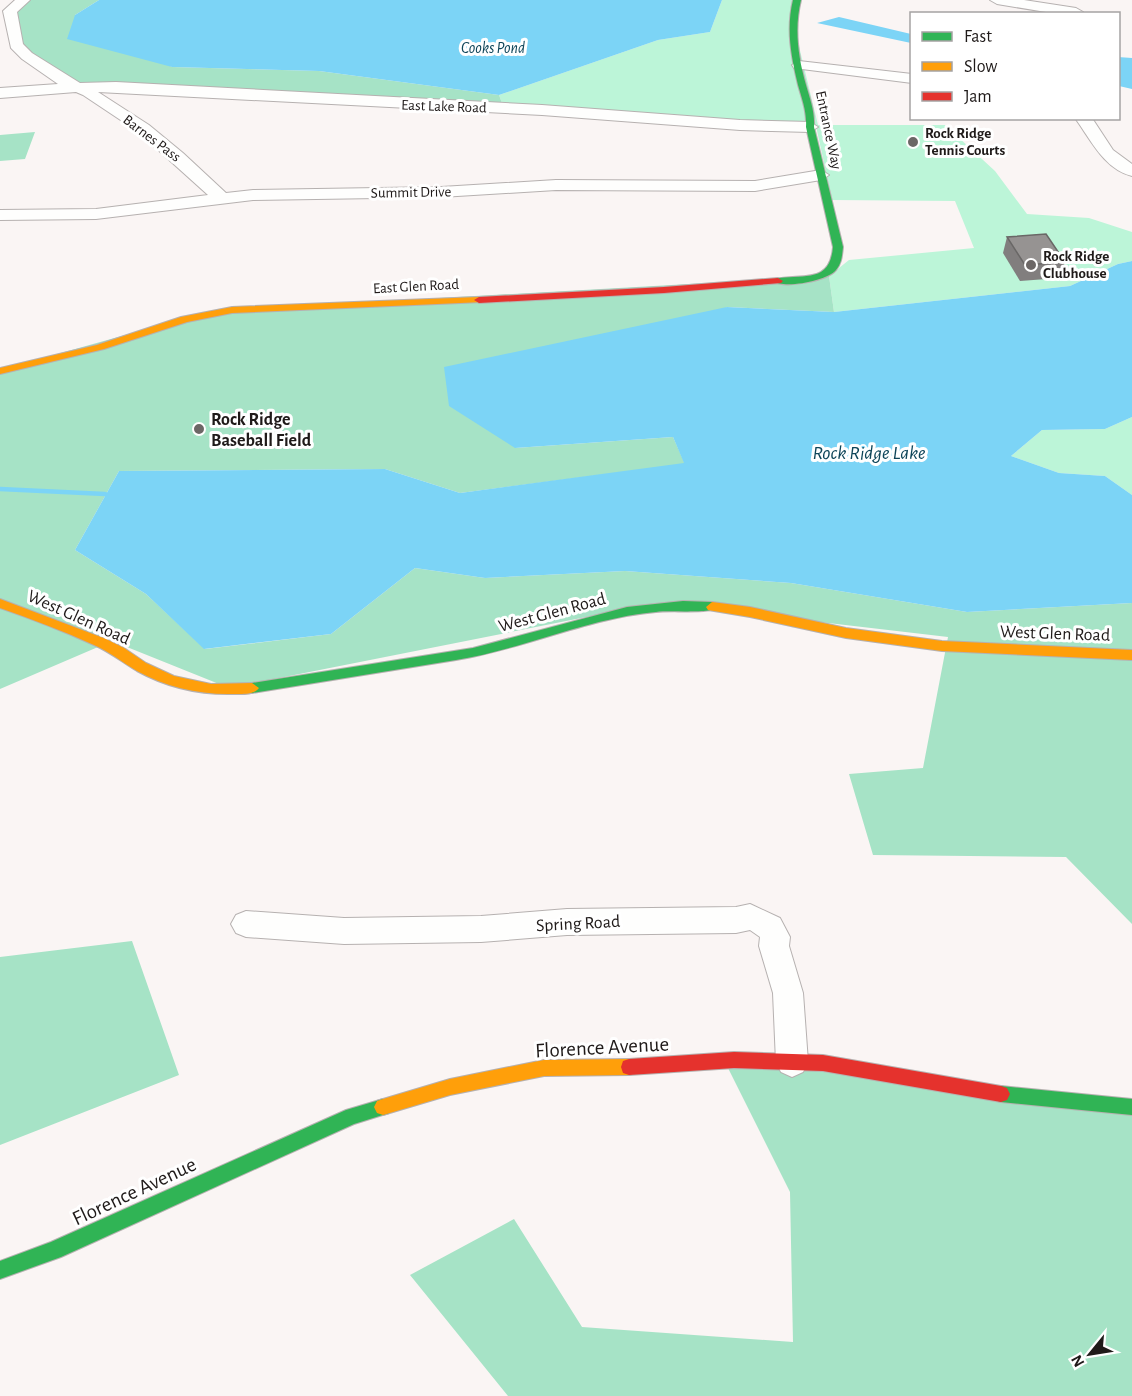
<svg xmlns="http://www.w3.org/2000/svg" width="1132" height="1396" viewBox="0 0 1132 1396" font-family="'Alegreya Sans',sans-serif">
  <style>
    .green { fill: #bcf5d8 }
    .forest { fill: #a6e3c6 }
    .water { fill: #7cd4f6 }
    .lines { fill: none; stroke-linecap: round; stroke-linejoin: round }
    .stream { stroke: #7cd4f6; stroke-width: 4.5 }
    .street-casing { stroke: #b6b1b0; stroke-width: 2 }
    .fast-casing { stroke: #b6b1b0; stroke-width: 2 }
    .slow-casing { stroke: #b6b1b0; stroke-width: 2 }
    .jam-casing { stroke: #b6b1b0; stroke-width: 2 }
    .street { fill: #fefefd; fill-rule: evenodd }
    .fast { fill: #30b455; fill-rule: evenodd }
    .slow { fill: #ff9f0a; fill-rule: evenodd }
    .jam { fill: #e5322d; fill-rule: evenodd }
    .wall { fill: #817e7e }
    .building { fill: #969392; stroke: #696766; stroke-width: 1.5 }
    .poi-dot { fill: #6c6766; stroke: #fff; stroke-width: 2 }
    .labels { text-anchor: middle; stroke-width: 6; stroke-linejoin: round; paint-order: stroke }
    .far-street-label { font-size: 15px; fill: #1f1a19; stroke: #fff }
    .far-poi-label { font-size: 15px; font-weight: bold; fill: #1f1a19; stroke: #fff; text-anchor: start }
    .far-water-label { font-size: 16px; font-style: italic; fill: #0e4559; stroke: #fff }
    .poi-label { font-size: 18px; font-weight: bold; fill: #1f1a19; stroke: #fff; text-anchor: start }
    .street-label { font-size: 18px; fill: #1f1a19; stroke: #fff }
    .water-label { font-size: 20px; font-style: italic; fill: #0e4559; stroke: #fff }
    .near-street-label { font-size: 21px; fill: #1f1a19; stroke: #fff }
  </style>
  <rect width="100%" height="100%" fill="#faf5f4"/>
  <!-- green -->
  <path class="green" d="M722,0H802L790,9L818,125H945L995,171L1027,214L1089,218L1132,232V261L1118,264L1070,286L834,312L829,276L849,260L974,248L955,201L832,200L816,126L503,106L499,95L658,40L710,32Z
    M1132,417V495L1105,476L1059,473L1011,456L1042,430L1105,429Z"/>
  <!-- forest -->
  <path class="forest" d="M28,0H99L75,15L172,67L319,71L499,95L503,106L73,84L16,48L11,9Z
    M35,132L25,159L0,161V135Z
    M829,276L834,312L727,307L515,448L673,437L685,464L460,493L385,469L119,471L75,550L146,594L205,649L331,634L415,568L485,578L625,571L791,583L967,612L1132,603V924L1066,857L873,855L849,774L923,768L948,637L657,603L229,688L112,641L0,689V370L211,311Z
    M132,941L179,1075L0,1145V957Z
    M724,1060L1132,1109V1396H508L410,1275L514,1219L582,1327L793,1342L790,1192Z"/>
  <!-- water -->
  <path class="water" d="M99,0H722L710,32L658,40L499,95L319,71L172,67L67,39L75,15Z
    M839,17L911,34V43L817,23Z
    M1118,57L1132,58V89L1119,86Z
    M1132,261V417L1105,429L1042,430L1011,456L1059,473L1105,476L1132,495V603L967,612L791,583L625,571L485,578L415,568L331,634L204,649L146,594L75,550L119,471L385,469L460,493L684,463L673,437L515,448L449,406L444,367L727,307L834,312L1070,286L1118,264Z"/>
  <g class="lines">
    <!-- stream -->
    <path class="stream" d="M0,489L105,494"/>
    <defs>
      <path id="street" d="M15,0H30L17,12L23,44L32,53L80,83L116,82L542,105L740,120L810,122L818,127L810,132L740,130L542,115L98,92L149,125L183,153L226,193L253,190L441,187L556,180L755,181L821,170L829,175L821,180L755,191L556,190L441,197L253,200L96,219L0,220V210L96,209L208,195L137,131L83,95L76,92L0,98V88L58,84L22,59L11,48L3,11Z
        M990,0H1024L1076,8L1083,12L1058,14L997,4Z
        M799,61L912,74V83L794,68L792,65Z
        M1075,118H1092L1113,150L1132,164V176C1104,169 1091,140 1075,118Z
        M750,904L780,918L790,937L789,946L803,993L808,1062L803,1072L792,1077L781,1072L776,1062L773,993L759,946L760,937L750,930L736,933L567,935L481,942L344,944L246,937L236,933L231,924L236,915L246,911L344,918L481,916L567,909L736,907Z"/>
      <path id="fast" d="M793,0H801C794,29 798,56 806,85C810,99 815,112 814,127L843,247C842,255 842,263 836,270C827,281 784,289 773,281L775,279C802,273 830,285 833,247L806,127C807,112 802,99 798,85C791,56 786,29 793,0Z
        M683,601L712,602L718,607C713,614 669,610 656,612C588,618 524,649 456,660L252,693L245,688L252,683L473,648L627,607Z
        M1001,1086L1132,1099V1115L1001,1102L995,1100L992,1094L995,1088Z
        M383,1099L389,1101L392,1107L389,1113L354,1124L61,1257L0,1279V1261L51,1242L346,1110Z"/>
      <path id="slow" d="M479,297L483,298V302L232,313L187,322L104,349L0,374V368L97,345L181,317L232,307Z
        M0,599L106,639L124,648L146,663L174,676L211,684L252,683L259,688C254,695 242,694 234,694C200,695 166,687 137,671C122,662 110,652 94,645C63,631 32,619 0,608Z
        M712,602L750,607L846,628L942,641L1132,650V660L942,651L846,638L750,617L708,610L706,607Z
        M629,1059L635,1061L637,1067L635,1073L629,1075L544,1076L450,1095L383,1115L377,1113L374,1107L377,1101L383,1099L450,1079L544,1060Z"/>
      <path id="jam" d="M778,278L783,281L781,283L664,293L479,303L474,300L479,297L664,287Z
        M734,1052L823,1055L1001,1086L1007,1088L1010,1094L1007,1100L1001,1102L823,1071L734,1068L629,1075L623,1073L621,1067L623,1061L629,1059Z"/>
    </defs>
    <!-- street casing -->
    <use href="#street" class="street-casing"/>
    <!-- fast casing -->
    <use href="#fast" class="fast-casing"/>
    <!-- slow casing -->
    <use href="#slow" class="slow-casing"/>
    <!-- jam casing -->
    <use href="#jam" class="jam-casing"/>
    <!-- street -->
    <use href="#street" class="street"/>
    <!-- fast -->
    <use href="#fast" class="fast"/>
    <!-- slow -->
    <use href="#slow" class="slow"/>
    <!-- jam -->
    <use href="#jam" class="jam"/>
  </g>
  <!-- wall -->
  <path class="wall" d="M1007,237L1065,262L1060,278L1020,281L1003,253Z"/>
  <!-- building -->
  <path class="building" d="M1046,234L1065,262L1025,265L1007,237Z"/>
  <!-- markers -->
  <g class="poi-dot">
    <circle cx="913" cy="142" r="6"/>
    <circle cx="1031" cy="265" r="6"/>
    <circle cx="199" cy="429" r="6"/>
  </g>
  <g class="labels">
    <!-- far-street labels -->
    <g class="far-street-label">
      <text transform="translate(444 106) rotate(2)" y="5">East Lake Road</text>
      <text transform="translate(829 130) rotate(78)" y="5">Entrance Way</text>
      <text transform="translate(152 138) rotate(37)" y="5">Barnes Pass</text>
      <text transform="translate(411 192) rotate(-1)" y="5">Summit Drive</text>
      <text transform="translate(416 286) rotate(-3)" y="5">East Glen Road</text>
    </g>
    <!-- far-poi labels -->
    <g class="far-poi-label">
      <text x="925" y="138">Rock Ridge<tspan x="925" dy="17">Tennis Courts</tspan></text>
      <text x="1043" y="261">Rock Ridge<tspan x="1043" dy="17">Clubhouse</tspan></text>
    </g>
    <!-- far-water labels -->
    <g class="far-water-label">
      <text x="493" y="53">Cooks Pond</text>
    </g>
    <!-- poi labels -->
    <g class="poi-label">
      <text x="211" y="425">Rock Ridge<tspan x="211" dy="21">Baseball Field</tspan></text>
    </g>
    <!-- street labels -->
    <g class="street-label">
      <text transform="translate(552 612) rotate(-15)" y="6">West Glen Road</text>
      <text transform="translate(79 617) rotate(24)" y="6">West Glen Road</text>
      <text transform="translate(1055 633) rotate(2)" y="6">West Glen Road</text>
      <text transform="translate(578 923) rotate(-3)" y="6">Spring Road</text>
    </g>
    <!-- water labels -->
    <g class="water-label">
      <text x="869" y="459">Rock Ridge Lake</text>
    </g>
    <!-- near-street labels -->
    <g class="near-street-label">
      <text transform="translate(602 1047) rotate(-3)" y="7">Florence Avenue</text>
      <text transform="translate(134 1191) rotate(-25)" y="7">Florence Avenue</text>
    </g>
  </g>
  <!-- legend -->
  <rect x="910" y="12" width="210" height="108" fill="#ffffff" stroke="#a5a3a3" stroke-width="1.5"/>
  <rect x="922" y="32" width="30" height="9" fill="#30b455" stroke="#a5a3a3" stroke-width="1.5"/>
  <text x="964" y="42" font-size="18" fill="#1f1a19">Fast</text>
  <rect x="922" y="62" width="30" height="9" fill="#ff9f0a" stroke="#a5a3a3" stroke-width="1.5"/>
  <text x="964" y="72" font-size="18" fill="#1f1a19">Slow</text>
  <rect x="922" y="92" width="30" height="9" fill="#e5322d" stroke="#a5a3a3" stroke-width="1.5"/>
  <text x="964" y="102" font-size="18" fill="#1f1a19">Jam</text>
  <!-- north arrow -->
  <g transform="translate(1090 1354) rotate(240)" stroke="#ffffff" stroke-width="4.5" paint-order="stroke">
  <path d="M0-4.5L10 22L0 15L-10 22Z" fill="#1f1a19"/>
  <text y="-9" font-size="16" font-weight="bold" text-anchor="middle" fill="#1f1a19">N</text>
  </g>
</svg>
